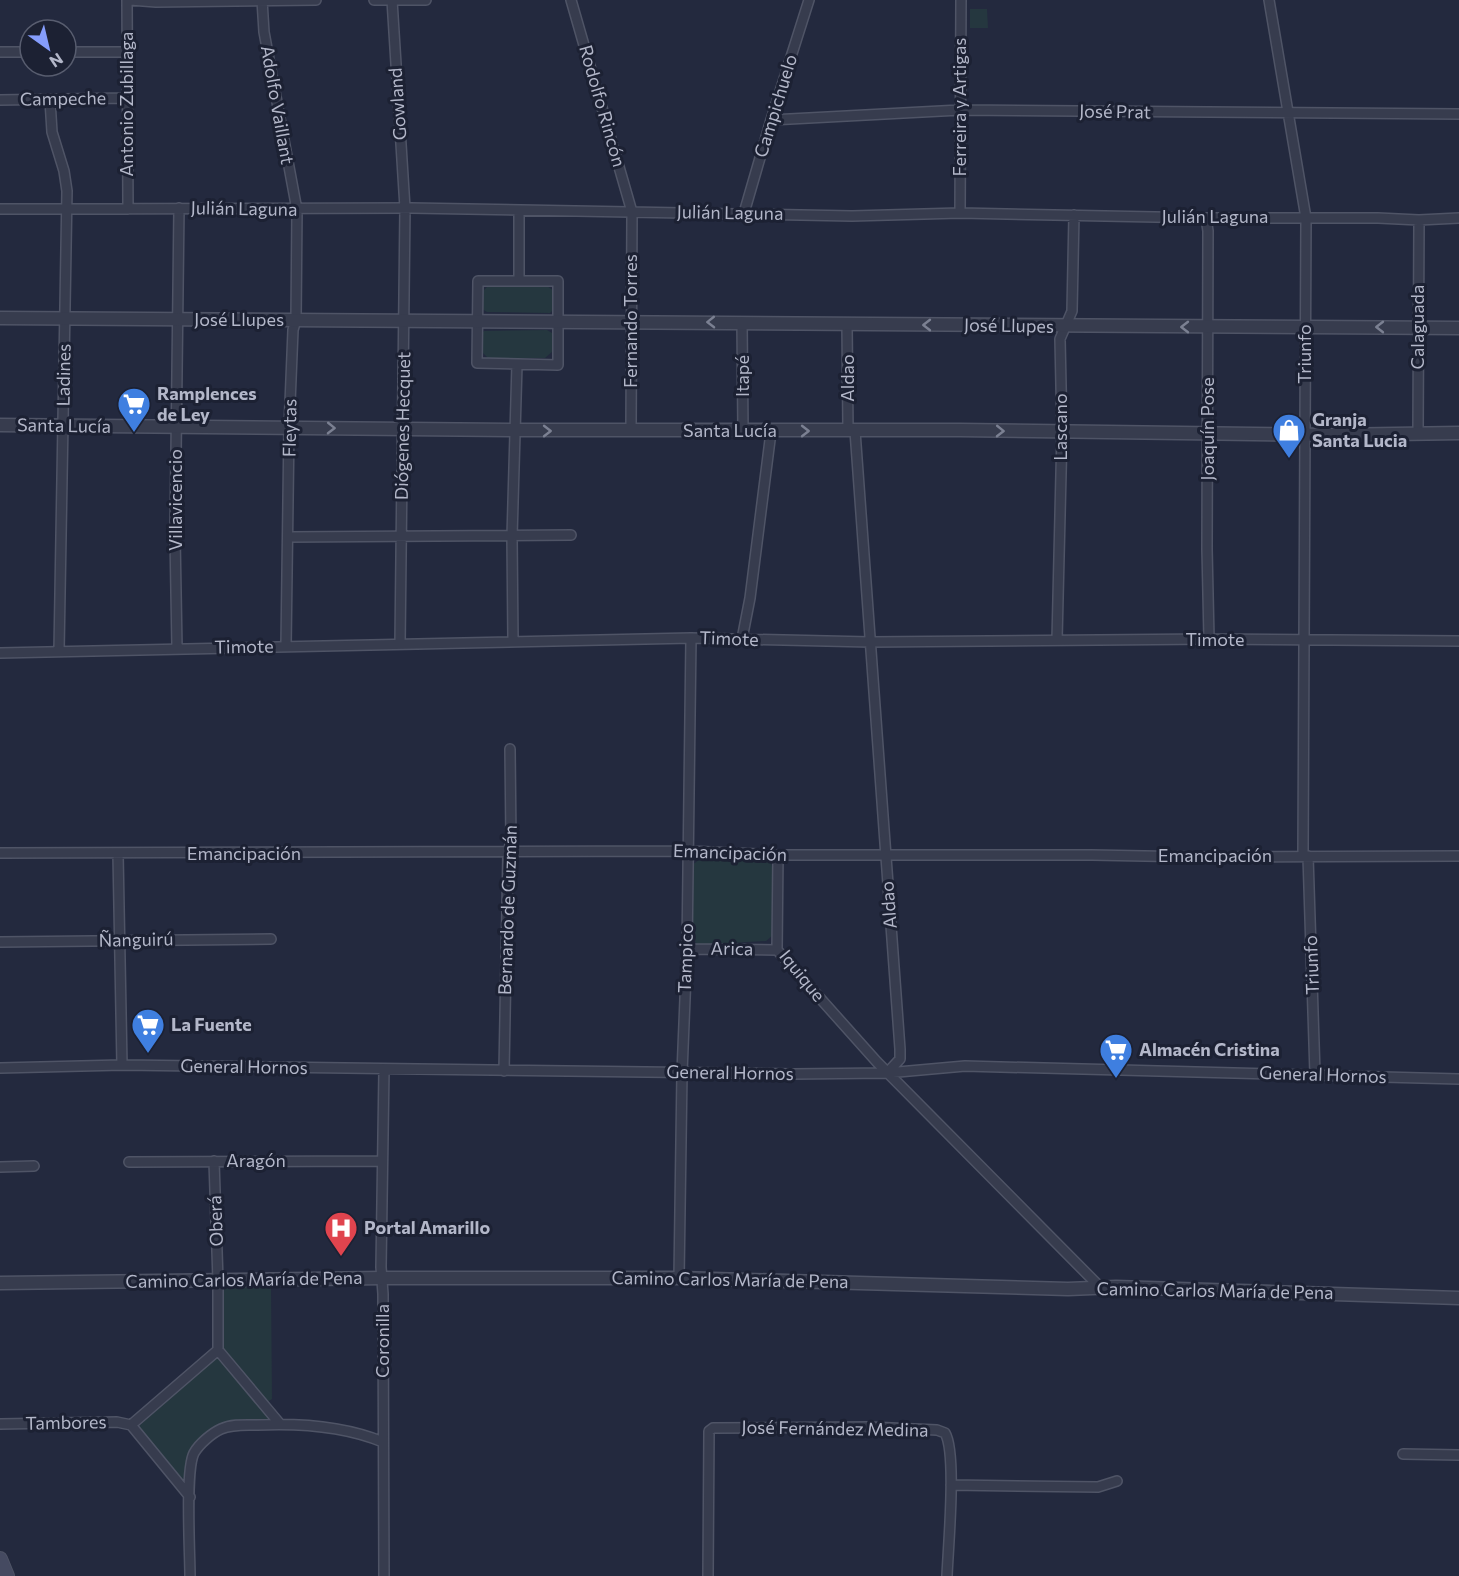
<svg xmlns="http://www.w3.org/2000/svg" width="1459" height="1576" viewBox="0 0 1459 1576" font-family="Commissioner,sans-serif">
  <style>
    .green { fill: #25373f }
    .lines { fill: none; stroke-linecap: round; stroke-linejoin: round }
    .minor-casing { stroke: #4f5466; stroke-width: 12 }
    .tertiary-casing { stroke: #4f5466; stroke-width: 15 }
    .secondary-casing { stroke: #4f5466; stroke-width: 16 }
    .minor { stroke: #373c4e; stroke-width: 9 }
    .tertiary { stroke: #373c4e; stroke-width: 12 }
    .secondary { stroke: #454a61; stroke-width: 14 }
    .oneway { stroke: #7b8092 }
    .labels { text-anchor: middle; stroke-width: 6; stroke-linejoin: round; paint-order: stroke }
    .street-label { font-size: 18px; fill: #b3b7c9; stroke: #1c2133 }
    .poi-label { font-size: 18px; font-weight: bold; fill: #b3b7c9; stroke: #1c2133; text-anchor: start }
  </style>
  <rect width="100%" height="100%" fill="#23293e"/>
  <!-- green -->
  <path class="green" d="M970,9H987L988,28H970Z
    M543,285L547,286L554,291L555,308L550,313L487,312L482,309V292L487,287Z
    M547,330L552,333L553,351L545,358H488L481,351V334L484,331Z
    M763,858L771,863L773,871L772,936L766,941L698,945L691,937V866L700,859Z
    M224,1284H271L272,1399L266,1403L223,1348L222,1291Z
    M217,1357L220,1358L269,1418L265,1420H237L218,1426L199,1442L186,1483L165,1461L140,1429V1425Z"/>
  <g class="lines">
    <defs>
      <path id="minor" d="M127,0L128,209
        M130,0L156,2L316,0
        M262,0L264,32L297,210L296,320L293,330L289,428L286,646
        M374,0H426
        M392,0L405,208L400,644
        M571,0L632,212L631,431
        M1269,0L1306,218L1303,856
        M0,52H30
        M66,52H126
        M0,100L127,98
        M50,100L52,132L64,171L67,191L59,651
        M771,120L960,110L1459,114
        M0,209L411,208L852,216L960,213L1206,218H1378L1419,220L1459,218
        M744,213L771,120L809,0
        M960,213L961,0
        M1206,218L1208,231L1207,549L1209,639
        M478,281H558V365L477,363Z
        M519,281V211
        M742,322L743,431
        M847,324L848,431
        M855,431L900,1049V1059L887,1073
        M1418,433L1419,220
        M288,537L571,535
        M742,639L750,598L771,432
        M1057,640L1062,432L1060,339L1072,311L1074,215
        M513,641L512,537L517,364
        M177,648L175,536L179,208
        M0,653L691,638L870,642L1209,639L1459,641
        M0,853L688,851L778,855H1092L1197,857L1459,856
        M118,854L122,1065
        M778,855L777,950L877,1062L1100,1287
        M1308,856L1315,1074
        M0,942L271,939
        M687,949L777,950
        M0,1068L122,1065L793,1074L887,1073L965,1066L1459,1079
        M504,1071L508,853L511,840L510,749
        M129,1162L382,1161
        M0,1167L34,1166
        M679,1278L682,1073L687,949L691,638
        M218,1350L280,1424
        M0,1424L117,1422L131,1425
        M131,1425L218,1350V1281L214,1161
        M131,1425L190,1497
        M1403,1454L1459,1455
        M951,1485L1098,1487L1117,1481
        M190,1576C190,1552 185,1470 194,1453C199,1444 212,1433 221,1429C232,1424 245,1425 257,1425C300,1423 344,1426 383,1442
        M384,1576L383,1294L381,1267L384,1070
        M708,1576L709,1431L713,1428L869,1427L937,1430L945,1433C957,1453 948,1548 947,1576"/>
      <path id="tertiary" d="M0,318L1459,328
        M0,425L516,430H960L1332,435L1459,433
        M0,1283L382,1278H679L1068,1289L1116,1287L1459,1298"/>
      <path id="secondary" d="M0,1559L7,1576"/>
    </defs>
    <!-- minor casing -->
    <use href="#minor" class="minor-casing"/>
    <!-- tertiary casing -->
    <use href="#tertiary" class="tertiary-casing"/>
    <!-- secondary casing -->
    <use href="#secondary" class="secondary-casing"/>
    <!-- minor -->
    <use href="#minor" class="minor"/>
    <!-- tertiary -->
    <use href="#tertiary" class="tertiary"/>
    <!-- secondary -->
    <use href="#secondary" class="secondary"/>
  </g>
  <!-- one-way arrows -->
  <defs><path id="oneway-chevron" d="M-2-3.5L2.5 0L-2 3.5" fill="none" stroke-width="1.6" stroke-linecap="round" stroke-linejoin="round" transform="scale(1.5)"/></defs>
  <g class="oneway">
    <use href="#oneway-chevron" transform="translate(711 322) rotate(179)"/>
    <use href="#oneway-chevron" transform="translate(927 325) rotate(-180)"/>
    <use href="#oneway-chevron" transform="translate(1185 327) rotate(-180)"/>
    <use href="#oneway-chevron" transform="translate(1380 327) rotate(-180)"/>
    <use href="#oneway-chevron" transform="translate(331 428) rotate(1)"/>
    <use href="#oneway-chevron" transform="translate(547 431)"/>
    <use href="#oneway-chevron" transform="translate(805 431)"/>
    <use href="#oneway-chevron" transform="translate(1000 431) rotate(1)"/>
  </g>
  <!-- icons -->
  <defs>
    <symbol id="supermarket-pin" viewBox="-11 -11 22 30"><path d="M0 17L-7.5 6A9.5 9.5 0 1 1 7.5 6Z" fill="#3f7fe0" stroke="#1c2133"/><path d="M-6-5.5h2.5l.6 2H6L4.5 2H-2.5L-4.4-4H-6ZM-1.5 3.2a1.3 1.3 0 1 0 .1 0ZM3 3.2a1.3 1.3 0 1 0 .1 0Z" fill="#fff"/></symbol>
    <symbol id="shop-pin" viewBox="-11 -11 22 30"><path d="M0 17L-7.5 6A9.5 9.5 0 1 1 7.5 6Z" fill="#3f7fe0" stroke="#1c2133"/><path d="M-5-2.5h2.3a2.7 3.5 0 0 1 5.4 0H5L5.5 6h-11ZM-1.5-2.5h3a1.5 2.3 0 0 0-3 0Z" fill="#fff"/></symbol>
    <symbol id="hospital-pin" viewBox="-11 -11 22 30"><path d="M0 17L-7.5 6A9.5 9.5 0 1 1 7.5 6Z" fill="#e0444e" stroke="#1c2133"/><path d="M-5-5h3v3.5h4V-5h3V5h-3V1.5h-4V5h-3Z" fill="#fff"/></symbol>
  </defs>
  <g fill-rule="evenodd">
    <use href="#supermarket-pin" x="115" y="385" width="38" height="52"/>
    <use href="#shop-pin" x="1270" y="411" width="38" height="52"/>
    <use href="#supermarket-pin" x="129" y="1006" width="38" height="52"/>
    <use href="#supermarket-pin" x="1097" y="1031" width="38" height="52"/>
    <use href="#hospital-pin" x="322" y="1209" width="38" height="52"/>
  </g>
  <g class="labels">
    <!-- street labels -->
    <g class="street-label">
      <text transform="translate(63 99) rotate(-1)" y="6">Campeche</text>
      <text transform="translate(127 104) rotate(-90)" y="6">Antonio Zubillaga</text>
      <text transform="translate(398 104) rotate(-94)" y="6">Gowland</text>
      <text transform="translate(277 105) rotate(80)" y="6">Adolfo Vaillant</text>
      <text transform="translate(602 106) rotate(74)" y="6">Rodolfo Rincón</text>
      <text transform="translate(776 106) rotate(-73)" y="6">Campichuelo</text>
      <text transform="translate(960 107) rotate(-90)" y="6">Ferreira y Artigas</text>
      <text transform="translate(1115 112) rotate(1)" y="6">José Prat</text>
      <text transform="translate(244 209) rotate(1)" y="6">Julián Laguna</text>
      <text transform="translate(730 213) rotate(1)" y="6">Julián Laguna</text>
      <text x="1215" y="223">Julián Laguna</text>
      <text x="239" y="326">José Llupes</text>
      <text transform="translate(631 321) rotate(-90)" y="6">Fernando Torres</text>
      <text transform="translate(1009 326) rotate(1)" y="6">José Llupes</text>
      <text transform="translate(1418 327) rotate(-90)" y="6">Calaguada</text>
      <text transform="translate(1305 354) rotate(-90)" y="6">Triunfo</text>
      <text transform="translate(64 375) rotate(-89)" y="6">Ladines</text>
      <text transform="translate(743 376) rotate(-90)" y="6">Itapé</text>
      <text transform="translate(848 378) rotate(-90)" y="6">Aldao</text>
      <text transform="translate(64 426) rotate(1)" y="6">Santa Lucía</text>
      <text transform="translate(403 426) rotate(-89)" y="6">Diógenes Hecquet</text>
      <text transform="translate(1061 427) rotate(-90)" y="6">Lascano</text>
      <text transform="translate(290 428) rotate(-89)" y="6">Fleytas</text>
      <text transform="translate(1208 429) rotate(-90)" y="6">Joaquín Pose</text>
      <text x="730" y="437">Santa Lucía</text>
      <text transform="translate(176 500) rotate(-90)" y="6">Villavicencio</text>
      <text transform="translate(729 639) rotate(2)" y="6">Timote</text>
      <text x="1215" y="646">Timote</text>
      <text transform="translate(244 647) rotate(-1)" y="6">Timote</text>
      <text transform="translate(730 853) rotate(2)" y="6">Emancipación</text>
      <text x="244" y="860">Emancipación</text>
      <text x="1215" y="862">Emancipación</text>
      <text transform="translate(889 905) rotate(-94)" y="6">Aldao</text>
      <text transform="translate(508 910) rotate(-88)" y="6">Bernardo de Guzmán</text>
      <text transform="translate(136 940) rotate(-1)" y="6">Ñanguirú</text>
      <text transform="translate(732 949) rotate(1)" y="6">Arica</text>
      <text transform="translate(686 958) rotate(-88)" y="6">Tampico</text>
      <text transform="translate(1312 965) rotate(-92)" y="6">Triunfo</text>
      <text transform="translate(802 976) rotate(51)" y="6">Iquique</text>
      <text transform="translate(244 1067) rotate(1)" y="6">General Hornos</text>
      <text transform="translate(730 1073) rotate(1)" y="6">General Hornos</text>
      <text transform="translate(1323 1075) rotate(2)" y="6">General Hornos</text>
      <text x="256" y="1167">Aragón</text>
      <text transform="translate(216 1221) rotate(-92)" y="6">Oberá</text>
      <text transform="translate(244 1280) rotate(-1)" y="6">Camino Carlos María de Pena</text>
      <text transform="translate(730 1280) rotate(1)" y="6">Camino Carlos María de Pena</text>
      <text transform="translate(1215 1291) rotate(1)" y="6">Camino Carlos María de Pena</text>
      <text transform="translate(383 1341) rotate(-90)" y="6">Coronilla</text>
      <text transform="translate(66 1423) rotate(-1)" y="6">Tambores</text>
      <text transform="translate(835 1429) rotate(1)" y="6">José Fernández Medina</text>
    </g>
    <!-- poi labels -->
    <g class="poi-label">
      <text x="157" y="400">Ramplences<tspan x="157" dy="21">de Ley</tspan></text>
      <text x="1312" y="426">Granja<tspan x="1312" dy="21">Santa Lucia</tspan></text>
      <text x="171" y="1031">La Fuente</text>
      <text x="1139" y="1056">Almacén Cristina</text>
      <text x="364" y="1234">Portal Amarillo</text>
    </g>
  </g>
  <!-- north arrow -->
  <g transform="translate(48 48) rotate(146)"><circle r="28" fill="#1c2133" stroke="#585d6f" stroke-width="1.5"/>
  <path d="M0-4.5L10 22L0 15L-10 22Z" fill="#859dfc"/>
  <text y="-9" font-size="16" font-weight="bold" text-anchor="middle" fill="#b3b7c9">N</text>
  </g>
</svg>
